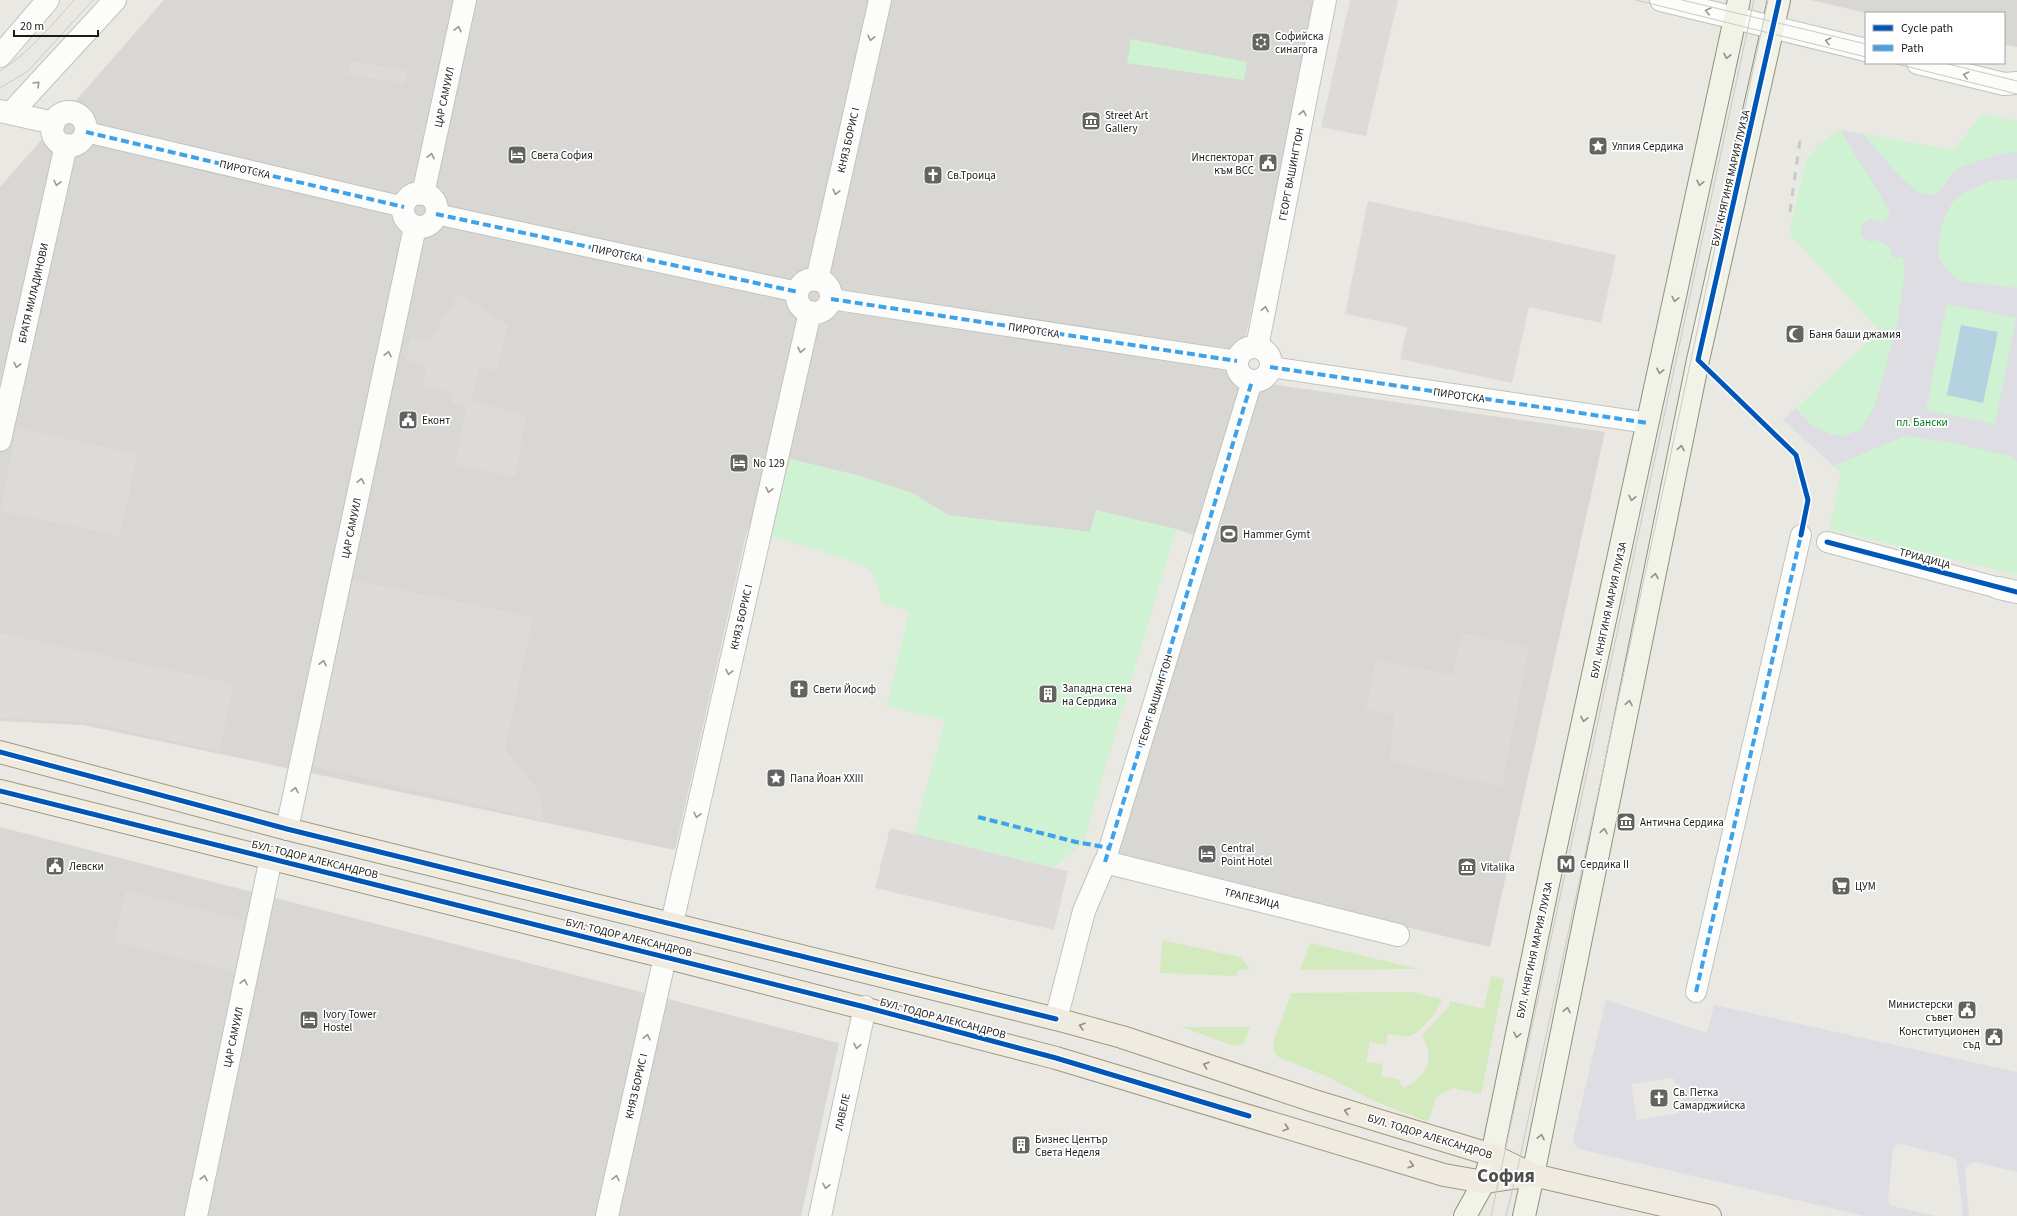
<svg xmlns="http://www.w3.org/2000/svg" width="2017" height="1216" viewBox="0 0 2017 1216" font-family="'Source Sans 3',sans-serif">
  <style>
    .residential { fill: #d9d7d4 }
    .grass { fill: #d2eabe }
    .park { fill: #cef2d2 }
    .parking { fill: #dcdbd9 }
    .plaza { fill: #dedde3; fill-rule: evenodd }
    .water { fill: #b4d2df }
    .lines { fill: none; stroke-linecap: round; stroke-linejoin: round }
    .pedestrian-casing { stroke: #c2c2bf; stroke-width: 22 }
    .minor-casing { stroke: #c2c2bf; stroke-width: 24 }
    .secondary-casing { stroke: #8f937a; stroke-width: 24 }
    .primary-casing { stroke: #9f9880; stroke-width: 24 }
    .pedestrian { stroke: #fcfcfb; stroke-width: 20 }
    .minor { stroke: #fcfcfb; stroke-width: 22 }
    .secondary { stroke: #f1f2e8; stroke-width: 22 }
    .primary { stroke: #f0ebe1; stroke-width: 22 }
    .tram { stroke: #c9c9c8; stroke-width: 1 }
    .rail { stroke: #c9c9c8; stroke-width: 3; stroke-dasharray: 8 8; stroke-linecap: butt }
    .quiet { stroke: #3da2ea; stroke-width: 4; stroke-dasharray: 8 4; stroke-linecap: butt }
    .cycleway-casing { stroke: #fff; stroke-width: 8 }
    .cycleway { stroke: #0057b8; stroke-width: 5 }
    .oneway { stroke: #979796 }
    .oneway2 { stroke: #91918c }
    .oneway3 { stroke: #908d88 }
    .labels { text-anchor: middle; stroke-width: 3.5; stroke-linejoin: round; paint-order: stroke }
    .poi-label { font-size: 11px; fill: #1b1b1b; stroke: #fff; text-anchor: start }
    .street-label { font-size: 11px; fill: #1b1b1b; stroke: #fff }
    .park-label { font-size: 11px; fill: #067b1c; stroke: #fff }
    .town-label { font-size: 19px; font-weight: bold; fill: #4e4e4e; stroke: #fff }
  </style>
  <rect width="100%" height="100%" fill="#eae8e2"/>
  <!-- residential -->
  <path class="residential" d="M164,0H1321L1236,379L1605,432L1490,947L1115,858L1211,541L1176,529L1096,511L1090,532L948,515L912,493L860,476L790,459L771,536L747,530L675,850L83,725L0,721V187Z
    M1811,0H2017V47L2004,45V13H1866Z
    M0,827L839,1043L801,1216H0Z"/>
  <!-- grass -->
  <path class="grass" d="M1162,940L1240,957L1250,969L1238,970L1236,976L1160,973Z
    M1310,943L1418,969L1300,970Z
    M1491,976L1504,979L1481,1094L1453,1088L1436,1097L1428,1122L1374,1101L1326,1076L1278,1057L1273,1049V1043L1291,993L1411,992L1442,999C1440,1009 1420,1033 1410,1036C1404,1038 1394,1034 1388,1034L1386,1045L1370,1042L1366,1062L1383,1064L1381,1076L1398,1079L1403,1088C1426,1079 1436,1058 1422,1036L1449,1006L1450,1001L1484,1009Z
    M1182,1027H1250L1244,1044L1234,1046Z"/>
  <!-- park -->
  <path class="park" d="M1131,39L1247,62L1244,80L1127,63Z
    M1982,114L2017,121V575L1829,529L1841,473L1783,420L1880,331L1789,233L1806,160L1820,143L1840,130L1954,150Z
    M790,459L860,476L912,493L948,515L1090,532L1096,510L1176,529L1083,843L1054,867L914,834L945,720L887,706L909,611L882,604C880,594 879,581 872,572C862,561 789,542 771,536Z"/>
  <!-- parking -->
  <path class="parking" d="M1350,0H1398L1366,136L1321,127Z
    M350,61L407,71L405,84L348,74Z
    M1368,201L1616,255L1601,323L1529,307L1512,383L1400,359L1407,327L1345,314Z
    M459,294L508,325L497,370L479,368L472,400L526,416L515,477L455,464L467,406L451,402L453,393L422,385L427,367L407,360L410,338L431,339Z
    M17,428L137,454L120,536L0,511Z
    M351,580L533,617L505,749L539,792L544,821L312,765Z
    M0,633L234,684L219,751L86,722L0,718Z
    M1462,633L1529,647L1502,787L1390,761L1394,715L1366,709L1376,660L1453,675Z
    M890,828L1068,871L1054,930L875,888Z
    M126,891L252,922L240,973L114,942Z"/>
  <!-- plaza -->
  <path class="plaza" d="M1840,130L1863,134L1902,179L1918,192L1933,195L1938,193L1952,174L1961,167L1996,155L2017,152V179L1990,181L1961,194L1953,202L1947,212L1941,229L1938,245L1939,257L1945,268L1960,281L2017,288V463L2013,457L1949,442L1905,436L1834,466L1783,420L1795,408L1812,425L1830,434L1843,436L1860,430L1875,405L1896,329L1905,274L1904,260L1899,256L1896,259L1889,253L1893,249L1878,240L1870,242L1862,237L1861,230L1863,224L1870,219L1877,220L1881,223L1884,222L1889,217V210ZM1947,304L2016,318L1995,424L1926,410Z
    M1606,1000L1707,1033L1714,1005L2017,1072V1172L1975,1162L1968,1165L1965,1169L1969,1216H1961L1963,1211L1956,1160L1952,1157L1901,1144L1896,1145L1893,1149L1888,1202L1892,1206L1936,1216H1864L1579,1149L1573,1143V1139ZM1673,1078L1675,1084L1680,1086L1684,1095L1683,1101L1678,1107L1679,1113L1637,1120L1631,1084Z"/>
  <!-- water -->
  <path class="water" d="M1961,325L1998,332L1983,403L1947,395Z"/>
  <g class="lines">
    <defs>
      <path id="pedestrian" d="M86,132L404,207
        M436,214L798,292
        M831,299L1237,361
        M1270,367L1648,423
        M1827,542L1999,588
        M1105,862L1252,381
        M1696,992L1801,535"/>
      <path id="minor" d="M1661,0L1866,50
        M0,56L48,0
        M1918,63L2004,84L2017,83
        M0,111L54,123
        M52 129a17 17 0 1 1 34 0a17 17 0 1 1-34 0Z
        M11,113L115,0
        M403 210a17 17 0 1 1 34 0a17 17 0 1 1-34 0Z
        M423,194L465,0
        M797 296a17 17 0 1 1 34 0a17 17 0 1 1-34 0Z
        M817,280L880,0
        M1257,347L1325,0
        M1237 364a17 17 0 1 1 34 0a17 17 0 1 1-34 0Z
        M0,440L66,145
        M1999,588L2017,592
        M287,829L415,227
        M672,923L810,312
        M1056,1019L1084,911L1105,862L1398,935
        M196,1216L271,858
        M607,1216L665,957
        M820,1216L865,1007"/>
      <path id="secondary" d="M1465,1216L1484,1182L1492,1155L1553,860L1739,0
        M1524,1216L1533,1175L1698,360L1779,0"/>
      <path id="primary" d="M0,752L287,829L1056,1019L1122,1037L1311,1100L1492,1155L1533,1175L1710,1216
        M0,791L665,957L1056,1058L1444,1175L1484,1182L1533,1175"/>
    </defs>
    <!-- pedestrian casing -->
    <use href="#pedestrian" class="pedestrian-casing"/>
    <!-- minor casing -->
    <use href="#minor" class="minor-casing"/>
    <!-- secondary casing -->
    <use href="#secondary" class="secondary-casing"/>
    <!-- primary casing -->
    <use href="#primary" class="primary-casing"/>
    <!-- pedestrian -->
    <use href="#pedestrian" class="pedestrian"/>
    <!-- minor -->
    <use href="#minor" class="minor"/>
    <!-- secondary -->
    <use href="#secondary" class="secondary"/>
    <!-- primary -->
    <use href="#primary" class="primary"/>
    <!-- tram -->
    <path class="tram" d="M1636,0L1866,57
      M1682,0L1866,44
      M1893,63L2017,94
      M1944,63L2017,81
      M0,71C30,52 51,26 74,0
      M0,88L28,71L93,0
      M1491,1216L1754,0
      M1506,1216L1518,1167L1768,0"/>
    <!-- rail -->
    <path class="rail" d="M1790,212L1800,140"/>
    <!-- quiet -->
    <path class="quiet" d="M86,132L404,207
      M436,214L798,292
      M831,299L1237,361
      M1270,367L1648,423
      M978,817L1076,842L1110,848
      M1105,862L1252,381
      M1696,992L1801,535"/>
    <defs>
      <path id="cycleway" d="M1779,0L1698,360L1796,455L1808,500L1801,535
        M1827,542L2017,592
        M0,752L287,829L1056,1019
        M0,791L865,1007L1056,1058L1249,1116"/>
    </defs>
    <!-- cycleway casing -->
    <use href="#cycleway" class="cycleway-casing"/>
    <!-- cycleway -->
    <use href="#cycleway" class="cycleway"/>
  </g>
  <!-- one-way arrows -->
  <defs><path id="oneway-chevron" d="M-2-3.5L2.5 0L-2 3.5" fill="none" stroke-width="1.6" stroke-linecap="round" stroke-linejoin="round"/></defs>
  <g class="oneway">
    <use href="#oneway-chevron" transform="translate(1708 11) rotate(-167)"/>
    <use href="#oneway-chevron" transform="translate(458 29) rotate(-78)"/>
    <use href="#oneway-chevron" transform="translate(871 38) rotate(103)"/>
    <use href="#oneway-chevron" transform="translate(1828 41) rotate(-166)"/>
    <use href="#oneway-chevron" transform="translate(1966 75) rotate(-166)"/>
    <use href="#oneway-chevron" transform="translate(37 84) rotate(-45)"/>
    <use href="#oneway-chevron" transform="translate(1303 113) rotate(-79)"/>
    <use href="#oneway-chevron" transform="translate(431 156) rotate(-78)"/>
    <use href="#oneway-chevron" transform="translate(57 183) rotate(103)"/>
    <use href="#oneway-chevron" transform="translate(836 192) rotate(103)"/>
    <use href="#oneway-chevron" transform="translate(1265 309) rotate(-79)"/>
    <use href="#oneway-chevron" transform="translate(801 350) rotate(103)"/>
    <use href="#oneway-chevron" transform="translate(388 354) rotate(-78)"/>
    <use href="#oneway-chevron" transform="translate(17 365) rotate(103)"/>
    <use href="#oneway-chevron" transform="translate(361 481) rotate(-78)"/>
    <use href="#oneway-chevron" transform="translate(769 490) rotate(103)"/>
    <use href="#oneway-chevron" transform="translate(323 663) rotate(-78)"/>
    <use href="#oneway-chevron" transform="translate(729 672) rotate(102)"/>
    <use href="#oneway-chevron" transform="translate(295 790) rotate(-78)"/>
    <use href="#oneway-chevron" transform="translate(697 815) rotate(103)"/>
    <use href="#oneway-chevron" transform="translate(244 982) rotate(-78)"/>
    <use href="#oneway-chevron" transform="translate(647 1037) rotate(-77)"/>
    <use href="#oneway-chevron" transform="translate(857 1046) rotate(102)"/>
    <use href="#oneway-chevron" transform="translate(204 1178) rotate(-78)"/>
    <use href="#oneway-chevron" transform="translate(616 1178) rotate(-77)"/>
    <use href="#oneway-chevron" transform="translate(826 1186) rotate(102)"/>
  </g>
  <g class="oneway2">
    <use href="#oneway-chevron" transform="translate(1727 56) rotate(102)"/>
    <use href="#oneway-chevron" transform="translate(1700 183) rotate(102)"/>
    <use href="#oneway-chevron" transform="translate(1675 299) rotate(103)"/>
    <use href="#oneway-chevron" transform="translate(1660 371) rotate(102)"/>
    <use href="#oneway-chevron" transform="translate(1681 448) rotate(-79)"/>
    <use href="#oneway-chevron" transform="translate(1632 498) rotate(102)"/>
    <use href="#oneway-chevron" transform="translate(1655 576) rotate(-79)"/>
    <use href="#oneway-chevron" transform="translate(1629 703) rotate(-79)"/>
    <use href="#oneway-chevron" transform="translate(1584 719) rotate(102)"/>
    <use href="#oneway-chevron" transform="translate(1604 831) rotate(-79)"/>
    <use href="#oneway-chevron" transform="translate(1567 1010) rotate(-78)"/>
    <use href="#oneway-chevron" transform="translate(1517 1035) rotate(102)"/>
    <use href="#oneway-chevron" transform="translate(1541 1137) rotate(-78)"/>
  </g>
  <g class="oneway3">
    <use href="#oneway-chevron" transform="translate(1082 1026) rotate(-164)"/>
    <use href="#oneway-chevron" transform="translate(1206 1065) rotate(-161)"/>
    <use href="#oneway-chevron" transform="translate(1347 1111) rotate(-163)"/>
    <use href="#oneway-chevron" transform="translate(1286 1128) rotate(18)"/>
    <use href="#oneway-chevron" transform="translate(1411 1165) rotate(17)"/>
  </g>
  <!-- icons -->
  <defs>
    <symbol id="synagogue-square" viewBox="-11 -11 22 22"><rect x="-9" y="-9" width="18" height="18" rx="4" fill="#636361" stroke="#fff"/><path d="M0-6.5L5.6 3.2H-5.6ZM0 6.5L5.6-3.2H-5.6Z" fill="#fff"/></symbol>
    <symbol id="museum-square" viewBox="-11 -11 22 22"><rect x="-9" y="-9" width="18" height="18" rx="4" fill="#636361" stroke="#fff"/><path d="M0-6L6-3V-2H-6V-3ZM-5-1h2V3h-2ZM-1-1h2V3h-2ZM3-1h2V3H3ZM-6 4H6V6H-6Z" fill="#fff"/></symbol>
    <symbol id="sight-square" viewBox="-11 -11 22 22"><rect x="-9" y="-9" width="18" height="18" rx="4" fill="#636361" stroke="#fff"/><path d="M0-6L1.8-2.2L6-1.7L2.9 1.2L3.7 5.4L0 3.3L-3.7 5.4L-2.9 1.2L-6-1.7L-1.8-2.2Z" fill="#fff"/></symbol>
    <symbol id="hotel-square" viewBox="-11 -11 22 22"><rect x="-9" y="-9" width="18" height="18" rx="4" fill="#636361" stroke="#fff"/><path d="M-6-4.5h1.5V1H6V5H4.5V3h-9V5H-6ZM-4 0a1.8 1.8 0 1 1 3.6 0ZM.5 0V-2.5h3Q6-2.5 6 0Z" fill="#fff"/></symbol>
    <symbol id="civic-square" viewBox="-11 -11 22 22"><rect x="-9" y="-9" width="18" height="18" rx="4" fill="#636361" stroke="#fff"/><path d="M-.6-6.5H3V-4.5H.6V-3L4-1V1h2V6H-6V1h2V-1L-.6-3ZM-1.2 2.5V6h2.4V2.5Z" fill="#fff"/></symbol>
    <symbol id="church-square" viewBox="-11 -11 22 22"><rect x="-9" y="-9" width="18" height="18" rx="4" fill="#636361" stroke="#fff"/><path d="M-1.2-6h2.4v3.5h3.3v2.4h-3.3V6h-2.4V-.1h-3.3v-2.4h3.3Z" fill="#fff"/></symbol>
    <symbol id="mosque-square" viewBox="-11 -11 22 22"><rect x="-9" y="-9" width="18" height="18" rx="4" fill="#636361" stroke="#fff"/><path d="M3.5-4.9A6 6 0 1 0 3.5 4.9A5 5 0 1 1 3.5-4.9Z" fill="#fff"/></symbol>
    <symbol id="stadium-square" viewBox="-11 -11 22 22"><rect x="-9" y="-9" width="18" height="18" rx="4" fill="#636361" stroke="#fff"/><path d="M0-5a6.5 5 0 1 0 0 10a6.5 5 0 1 0 0-10ZM-3.5-1.8h7v3.6h-7Z" fill="#fff"/></symbol>
    <symbol id="building-square" viewBox="-11 -11 22 22"><rect x="-9" y="-9" width="18" height="18" rx="4" fill="#636361" stroke="#fff"/><path d="M-4-6H4V6H1V3H-1V6H-4ZM-2.5-4.3h1.7v1.8h-1.7ZM.8-4.3h1.7v1.8H.8ZM-2.5-1h1.7V.8h-1.7ZM.8-1h1.7V.8H.8Z" fill="#fff"/></symbol>
    <symbol id="metro-square" viewBox="-11 -11 22 22"><rect x="-9" y="-9" width="18" height="18" rx="4" fill="#636361" stroke="#fff"/><path d="M-5.5 5V-5H-3L0 0L3-5H5.5V5H3V-.5L0 4L-3-.5V5Z" fill="#fff"/></symbol>
    <symbol id="supermarket-square" viewBox="-11 -11 22 22"><rect x="-9" y="-9" width="18" height="18" rx="4" fill="#636361" stroke="#fff"/><path d="M-6-5.5h2.5l.6 2H6L4.5 2H-2.5L-4.4-4H-6ZM-1.5 3.2a1.3 1.3 0 1 0 .1 0ZM3 3.2a1.3 1.3 0 1 0 .1 0Z" fill="#fff"/></symbol>
  </defs>
  <g fill-rule="evenodd">
    <use href="#synagogue-square" x="1250" y="31" width="22" height="22"/>
    <use href="#museum-square" x="1080" y="110" width="22" height="22"/>
    <use href="#sight-square" x="1587" y="135" width="22" height="22"/>
    <use href="#hotel-square" x="506" y="144" width="22" height="22"/>
    <use href="#civic-square" x="1257" y="152" width="22" height="22"/>
    <use href="#church-square" x="922" y="164" width="22" height="22"/>
    <use href="#mosque-square" x="1784" y="323" width="22" height="22"/>
    <use href="#civic-square" x="397" y="409" width="22" height="22"/>
    <use href="#hotel-square" x="728" y="452" width="22" height="22"/>
    <use href="#stadium-square" x="1218" y="523" width="22" height="22"/>
    <use href="#church-square" x="788" y="678" width="22" height="22"/>
    <use href="#building-square" x="1037" y="683" width="22" height="22"/>
    <use href="#sight-square" x="765" y="767" width="22" height="22"/>
    <use href="#museum-square" x="1615" y="811" width="22" height="22"/>
    <use href="#hotel-square" x="1196" y="843" width="22" height="22"/>
    <use href="#metro-square" x="1555" y="853" width="22" height="22"/>
    <use href="#civic-square" x="44" y="855" width="22" height="22"/>
    <use href="#museum-square" x="1456" y="856" width="22" height="22"/>
    <use href="#supermarket-square" x="1830" y="875" width="22" height="22"/>
    <use href="#civic-square" x="1956" y="999" width="22" height="22"/>
    <use href="#hotel-square" x="298" y="1009" width="22" height="22"/>
    <use href="#civic-square" x="1983" y="1026" width="22" height="22"/>
    <use href="#church-square" x="1648" y="1087" width="22" height="22"/>
    <use href="#building-square" x="1010" y="1134" width="22" height="22"/>
  </g>
  <g class="labels">
    <!-- poi labels -->
    <g class="poi-label">
      <text x="1275" y="40">Софийска<tspan x="1275" dy="13">синагога</tspan></text>
      <text x="1105" y="119">Street Art<tspan x="1105" dy="13">Gallery</tspan></text>
      <text x="1612" y="150">Улпия Сердика</text>
      <text x="531" y="159">Света София</text>
      <text x="1254" y="161" text-anchor="end">Инспекторат<tspan x="1254" dy="13">към ВСС</tspan></text>
      <text x="947" y="179">Св.Троица</text>
      <text x="1809" y="338">Баня баши джамия</text>
      <text x="422" y="424">Еконт</text>
      <text x="753" y="467">No 129</text>
      <text x="1243" y="538">Hammer Gymt</text>
      <text x="1062" y="692">Западна стена<tspan x="1062" dy="13">на Сердика</tspan></text>
      <text x="813" y="693">Свети Йосиф</text>
      <text x="790" y="782">Папа Йоан XXIII</text>
      <text x="1640" y="826">Антична Сердика</text>
      <text x="1221" y="852">Central<tspan x="1221" dy="13">Point Hotel</tspan></text>
      <text x="1580" y="868">Сердика II</text>
      <text x="69" y="870">Левски</text>
      <text x="1481" y="871">Vitalika</text>
      <text x="1855" y="890">ЦУМ</text>
      <text x="1953" y="1008" text-anchor="end">Министерски<tspan x="1953" dy="13">съвет</tspan></text>
      <text x="323" y="1018">Ivory Tower<tspan x="323" dy="13">Hostel</tspan></text>
      <text x="1980" y="1035" text-anchor="end">Конституционен<tspan x="1980" dy="13">съд</tspan></text>
      <text x="1673" y="1096">Св. Петка<tspan x="1673" dy="13">Самарджийска</tspan></text>
      <text x="1035" y="1143">Бизнес Център<tspan x="1035" dy="13">Света Неделя</tspan></text>
    </g>
    <!-- street labels -->
    <g class="street-label">
      <text transform="translate(444 97) rotate(-78)" y="4">ЦАР САМУИЛ</text>
      <text transform="translate(848 140) rotate(-77)" y="4">КНЯЗ БОРИС I</text>
      <text transform="translate(245 169) rotate(13)" y="4">ПИРОТСКА</text>
      <text transform="translate(1291 174) rotate(-79)" y="4">ГЕОРГ ВАШИНГТОН</text>
      <text transform="translate(1730 178) rotate(-77)" y="4">БУЛ. КНЯГИНЯ МАРИЯ ЛУИЗА</text>
      <text transform="translate(617 253) rotate(12)" y="4">ПИРОТСКА</text>
      <text transform="translate(33 293) rotate(-77)" y="4">БРАТЯ МИЛАДИНОВИ</text>
      <text transform="translate(1034 330) rotate(9)" y="4">ПИРОТСКА</text>
      <text transform="translate(1459 395) rotate(8)" y="4">ПИРОТСКА</text>
      <text transform="translate(351 528) rotate(-78)" y="4">ЦАР САМУИЛ</text>
      <text transform="translate(1925 558) rotate(15)" y="4">ТРИАДИЦА</text>
      <text transform="translate(1608 610) rotate(-78)" y="4">БУЛ. КНЯГИНЯ МАРИЯ ЛУИЗА</text>
      <text transform="translate(741 617) rotate(-77)" y="4">КНЯЗ БОРИС I</text>
      <text transform="translate(1155 700) rotate(-73)" y="4">ГЕОРГ ВАШИНГТОН</text>
      <text transform="translate(315 859) rotate(14)" y="4">БУЛ. ТОДОР АЛЕКСАНДРОВ</text>
      <text transform="translate(1252 898) rotate(14)" y="4">ТРАПЕЗИЦА</text>
      <text transform="translate(629 937) rotate(14)" y="4">БУЛ. ТОДОР АЛЕКСАНДРОВ</text>
      <text transform="translate(1534 950) rotate(-78)" y="4">БУЛ. КНЯГИНЯ МАРИЯ ЛУИЗА</text>
      <text transform="translate(943 1018) rotate(15)" y="4">БУЛ. ТОДОР АЛЕКСАНДРОВ</text>
      <text transform="translate(233 1037) rotate(-78)" y="4">ЦАР САМУИЛ</text>
      <text transform="translate(636 1086) rotate(-77)" y="4">КНЯЗ БОРИС I</text>
      <text transform="translate(842 1112) rotate(-78)" y="4">ЛАВЕЛЕ</text>
      <text transform="translate(1430 1136) rotate(17)" y="4">БУЛ. ТОДОР АЛЕКСАНДРОВ</text>
    </g>
    <!-- park labels -->
    <g class="park-label">
      <text x="1922" y="426">пл. Бански</text>
    </g>
    <!-- town labels -->
    <g class="town-label">
      <text x="1506" y="1182">София</text>
    </g>
  </g>
  <!-- legend -->
  <rect x="1865" y="12" width="140" height="52" fill="#ffffff" stroke="#a4a4a4"/>
  <rect x="1873" y="25" width="20" height="6" fill="#0057b8" stroke="#a4a4a4"/>
  <text x="1901" y="32" font-size="12" fill="#1b1b1b">Cycle path</text>
  <rect x="1873" y="45" width="20" height="6" fill="#3da2ea" stroke="#a4a4a4"/>
  <text x="1901" y="52" font-size="12" fill="#1b1b1b">Path</text>
  <!-- scale -->
  <path d="M14 30v6h84v-6" fill="none" stroke="#1b1b1b" stroke-width="2"/>
  <text x="20" y="30" font-size="12" fill="#1b1b1b" stroke="#ffffff" stroke-width="3" paint-order="stroke">20 m</text>
</svg>
